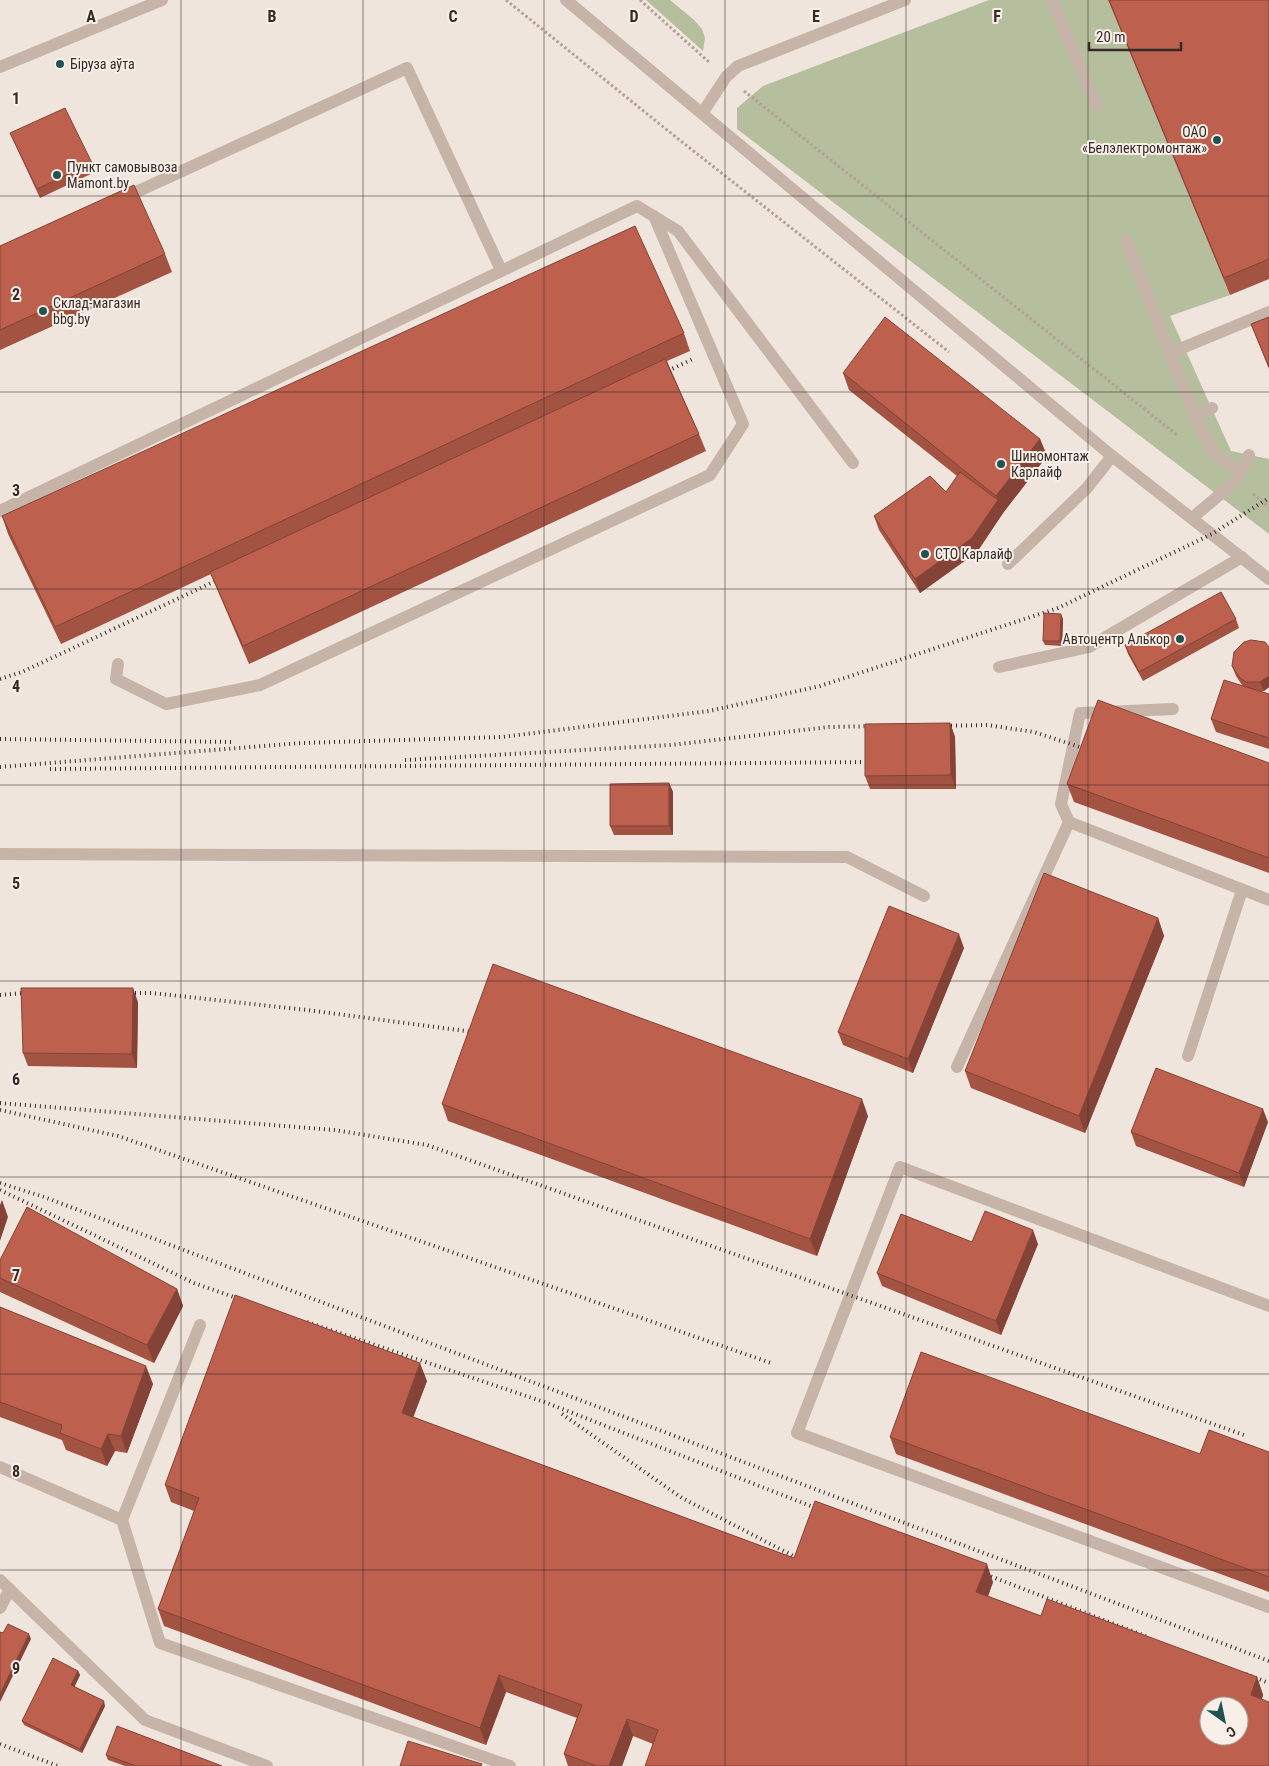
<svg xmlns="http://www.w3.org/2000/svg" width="1269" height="1766" viewBox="0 0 1269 1766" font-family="'Roboto Condensed',sans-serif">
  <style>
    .green { fill: #b5be9d }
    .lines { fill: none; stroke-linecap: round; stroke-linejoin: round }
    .path { stroke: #b39f93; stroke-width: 3; stroke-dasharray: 2.5 2.5; stroke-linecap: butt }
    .lane { stroke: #c7b4a9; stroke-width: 12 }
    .street { stroke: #c7b4a9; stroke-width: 12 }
    .rail { stroke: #352b28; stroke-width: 4; stroke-dasharray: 1 4; stroke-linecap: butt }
    .wall { fill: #a35342 }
    .shaded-wall { fill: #844336 }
    .building { fill: #bd604d; stroke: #844336; fill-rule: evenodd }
    .grid { fill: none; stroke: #352b28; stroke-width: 1; stroke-opacity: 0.55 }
    .poi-dot { fill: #215353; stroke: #f8f0e8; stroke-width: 2 }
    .labels { text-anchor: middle; stroke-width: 4; stroke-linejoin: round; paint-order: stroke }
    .poi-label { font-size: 14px; fill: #352b28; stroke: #f8f0e8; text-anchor: start }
    .grid-label { font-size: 16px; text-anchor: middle; font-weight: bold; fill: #352b28; stroke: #f8f0e8; stroke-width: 4; stroke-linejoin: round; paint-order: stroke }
  </style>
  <rect width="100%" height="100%" fill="#f0e5dc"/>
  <!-- green -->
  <path class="green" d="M646,0H670L694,20L702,29L705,38L703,51Z
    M989,0H1108L1230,295L1170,316L1231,451L1269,459V534L737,129V108L763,86Z"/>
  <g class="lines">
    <!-- path -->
    <path class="path" d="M506,0L677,138L949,352
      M640,0L710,63
      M744,91L1177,435
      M1253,494L1269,507"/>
    <!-- lane -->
    <path class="lane" d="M1052,0L1096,105
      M0,67L162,0
      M703,112L726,77L738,66L905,0
      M121,199L407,68L501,270
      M1126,240L1194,415
      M1170,353L1269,312
      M1212,408L1194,415L1212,451L1240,474
      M0,511L637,206L678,231L853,463
      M1192,518L1236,481L1249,455
      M1008,564L1087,488L1112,456
      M118,664L116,679L166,704L260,685L710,475L743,424L654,216
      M999,667L1089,647L1242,557
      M1069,822L1061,804L1080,713L1173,709
      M0,854L847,857L924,896
      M1188,1056L1242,890
      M957,1067L1069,822L1269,900
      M1269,1306L900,1167L797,1433L1269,1607
      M0,1467L122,1520L160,1643L510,1766
      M122,1520L200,1325
      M0,1580L145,1720L267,1766
      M0,1608L10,1589"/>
    <!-- street -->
    <path class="street" d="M566,0L1112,456L1269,579"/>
    <!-- rail -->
    <path class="rail" d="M659,375L695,358
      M0,679L22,672L226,576
      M936,726L987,725L1034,732L1092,751
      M0,739L234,742
      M405,760L671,745L829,727L879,726
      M0,767L301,743L502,737L709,711L820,686L1058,608L1212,534L1269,498
      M50,769L870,762
      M120,993H152L307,1010L481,1033
      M0,995L35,992
      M0,1103L334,1130L427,1145L1244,1435
      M0,1110L118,1136L771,1363
      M0,1183L44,1197L1269,1661
      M0,1190L194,1283L248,1302
      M307,1322L547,1403L826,1512
      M562,1414L682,1498L805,1562
      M977,1571L1148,1637
      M1246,1674L1269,1683
      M0,1744L58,1766"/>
  </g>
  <!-- wall -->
  <path class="wall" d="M1108,0H1269V279L1230,295Z
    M10,133L92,163L95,172L40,198L14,142Z
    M0,246L165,254L172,272L0,350Z
    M1269,317V369L1251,324Z
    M684,333L690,351L667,361L699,434L706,451L249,664L217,589L211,574L61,644L8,534L2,516Z
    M843,373L1040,439L1047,456L1003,513L977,552L920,593L879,530L874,516L946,492L957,476L849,390Z
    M1063,619L1062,646L1045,645L1043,641Z
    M1236,619L1239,628L1143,681L1128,654L1125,645Z
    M1269,647V687L1264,691H1260L1269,694V749L1216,732L1211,719L1242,685L1236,676L1232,666Z
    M950,723L955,737L956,789H870L865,776Z
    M1269,763V873L1074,802L1067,784Z
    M669,783L673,792V835H614L610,826Z
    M1158,918L1164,936L1085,1133L971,1088L965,1071Z
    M964,948L913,1073L843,1045L838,1032Z
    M138,1002L137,1068L28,1066L23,1053Z
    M442,1104L868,1116L817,1256L448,1121Z
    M1268,1122L1244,1187L1136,1146L1131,1132Z
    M972,1242L1038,1244L1001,1335L882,1286L877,1273Z
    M0,1260L177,1289L183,1306L154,1363L0,1292Z
    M0,1307L153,1384L127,1453L115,1451L107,1466L66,1450L62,1440L0,1417Z
    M427,1381L413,1417L794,1558L993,1582L988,1596L1041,1616L1257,1677L1263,1695L1262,1699L653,1744L633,1736L622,1766H568L564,1754L577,1718L506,1692L486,1745L164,1626L158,1609L194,1511L171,1502L165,1485Z
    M890,1437L1200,1454L1269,1452V1592L896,1454Z
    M78,1671L80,1675L74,1687L105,1706L82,1753L24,1725L22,1721Z
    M106,1755L222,1766H125L108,1760Z"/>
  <!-- shaded-wall -->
  <path class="shaded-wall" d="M1040,439L1047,456L1003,513L977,552L920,593L915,579L998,500L996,496Z
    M1061,614L1063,619L1062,646L1060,641Z
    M1269,676V687L1264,691L1260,682Z
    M950,723L955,737L956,789L951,775Z
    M669,783L673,792V835L669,826Z
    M1158,918L1164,936L1085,1133L1079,1116Z
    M959,934L964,948L913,1073L908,1059Z
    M133,988L138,1002L137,1068L132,1054Z
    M862,1099L868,1116L817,1256L810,1239Z
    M1263,1109L1268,1122L1244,1187L1239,1173Z
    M2,1200L8,1217L0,1241V1205Z
    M1033,1230L1038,1244L1001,1335L996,1321Z
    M177,1289L183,1306L154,1363L147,1345Z
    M420,1363L427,1381L408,1431L402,1413Z
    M146,1366L153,1384L127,1453L121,1436Z
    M108,1434L115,1451L107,1466L101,1449Z
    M987,1564L993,1582L983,1610L976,1592Z
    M29,1634L31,1639L0,1702V1694Z
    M78,1671L80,1675L73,1690L71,1685Z
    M499,1675L506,1692L486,1745L480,1728Z
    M1257,1677L1263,1695L1257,1712L1251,1695Z
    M104,1701L105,1706L82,1753L80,1749Z
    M627,1719L633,1736L622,1766H609Z"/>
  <!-- building -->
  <path class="building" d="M1109,0H1269V259L1224,278Z
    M65,108L92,163L37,189L10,133Z
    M134,185L165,254L0,330V246Z
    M635,226L684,333L55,627L2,516Z
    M885,317L1040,439L996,496L843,373Z
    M1269,317V367L1251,324Z
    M665,359L699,434L243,646L210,572Z
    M960,472L998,500L972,538L915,579L874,516L930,476L946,492Z
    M1221,592L1236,619L1139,672L1125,645Z
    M1044,613L1061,614L1060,641H1043Z
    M1251,640L1265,642L1269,647V676L1260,682H1246L1240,678L1232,666L1234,652L1244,642Z
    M1224,680L1269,694V738L1211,719Z
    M1098,700L1269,763V858L1067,784Z
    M950,723L951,775L865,776V724Z
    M669,783V826H610V784Z
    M1044,873L1158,918L1079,1116L965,1071Z
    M889,906L959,934L908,1059L838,1032Z
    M493,964L862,1099L810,1239L442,1104Z
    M21,988H133L132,1054L23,1053Z
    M1156,1068L1263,1109L1239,1173L1131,1132Z
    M27,1207L177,1289L147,1345L0,1278V1260Z
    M985,1211L1033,1230L996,1321L877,1273L901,1214L972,1242Z
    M235,1295L420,1363L402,1413L794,1558L815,1501L987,1564L976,1592L1041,1616L1047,1599L1257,1677L1251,1695L1269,1702V1766H645L658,1730L627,1719L609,1766H597L564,1754L582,1705L499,1675L480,1728L158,1609L199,1498L165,1485ZM1209,1706H1239V1736H1209Z
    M0,1307L146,1366L121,1436L108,1434L101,1449L60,1433L62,1425L0,1402Z
    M921,1352L1200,1454L1209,1430L1269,1452V1577L890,1437Z
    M8,1624L29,1634L0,1694V1632L3,1633Z
    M53,1658L78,1671L71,1685L104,1701L80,1749L22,1721Z
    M117,1726L222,1766H136L106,1755Z
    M408,1741L482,1764L481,1766H400Z"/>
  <!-- grid -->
  <path class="grid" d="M181,0V1766M363,0V1766M544,0V1766M725,0V1766M906,0V1766M1088,0V1766M0,196H1269M0,392H1269M0,589H1269M0,785H1269M0,981H1269M0,1177H1269M0,1374H1269M0,1570H1269"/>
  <!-- markers -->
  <g class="poi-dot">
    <circle cx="60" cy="64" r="5"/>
    <circle cx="1217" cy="140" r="5"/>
    <circle cx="57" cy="175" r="5"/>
    <circle cx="43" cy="311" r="5"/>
    <circle cx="1001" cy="464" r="5"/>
    <circle cx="925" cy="554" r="5"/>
    <circle cx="1180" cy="639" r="5"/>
  </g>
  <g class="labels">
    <!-- poi labels -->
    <g class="poi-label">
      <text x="70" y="69">Біруза аўта</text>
      <text x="1207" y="137" text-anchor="end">ОАО<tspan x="1207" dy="16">«Белэлектромонтаж»</tspan></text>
      <text x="67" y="172">Пункт самовывоза<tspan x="67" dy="16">Mamont.by</tspan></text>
      <text x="53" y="308">Склад-магазин<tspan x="53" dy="16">bbg.by</tspan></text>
      <text x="1011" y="461">Шиномонтаж<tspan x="1011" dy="16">Карлайф</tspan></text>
      <text x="935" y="559">СТО Карлайф</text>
      <text x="1170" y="644" text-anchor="end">Автоцентр Алькор</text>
    </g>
  </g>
  <g class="grid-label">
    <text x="91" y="22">A</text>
    <text x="272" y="22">B</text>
    <text x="453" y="22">C</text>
    <text x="634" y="22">D</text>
    <text x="816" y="22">E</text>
    <text x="997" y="22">F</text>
    <text x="16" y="104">1</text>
    <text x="16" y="300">2</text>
    <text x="16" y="496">3</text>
    <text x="16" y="692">4</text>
    <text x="16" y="889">5</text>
    <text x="16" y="1085">6</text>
    <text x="16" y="1281">7</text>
    <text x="16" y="1477">8</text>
    <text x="16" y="1674">9</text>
  </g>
  <!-- north arrow -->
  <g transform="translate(1224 1721) rotate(147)"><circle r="24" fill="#f8f0e8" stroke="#aaa19b"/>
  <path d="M0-4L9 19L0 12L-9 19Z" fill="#215353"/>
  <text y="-8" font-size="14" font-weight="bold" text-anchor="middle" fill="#352b28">С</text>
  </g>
  <!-- scale -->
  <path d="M1089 42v8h92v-8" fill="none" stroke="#352b28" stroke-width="2.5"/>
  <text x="1096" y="42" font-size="15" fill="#352b28" stroke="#f8f0e8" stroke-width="4" paint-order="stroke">20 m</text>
</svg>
